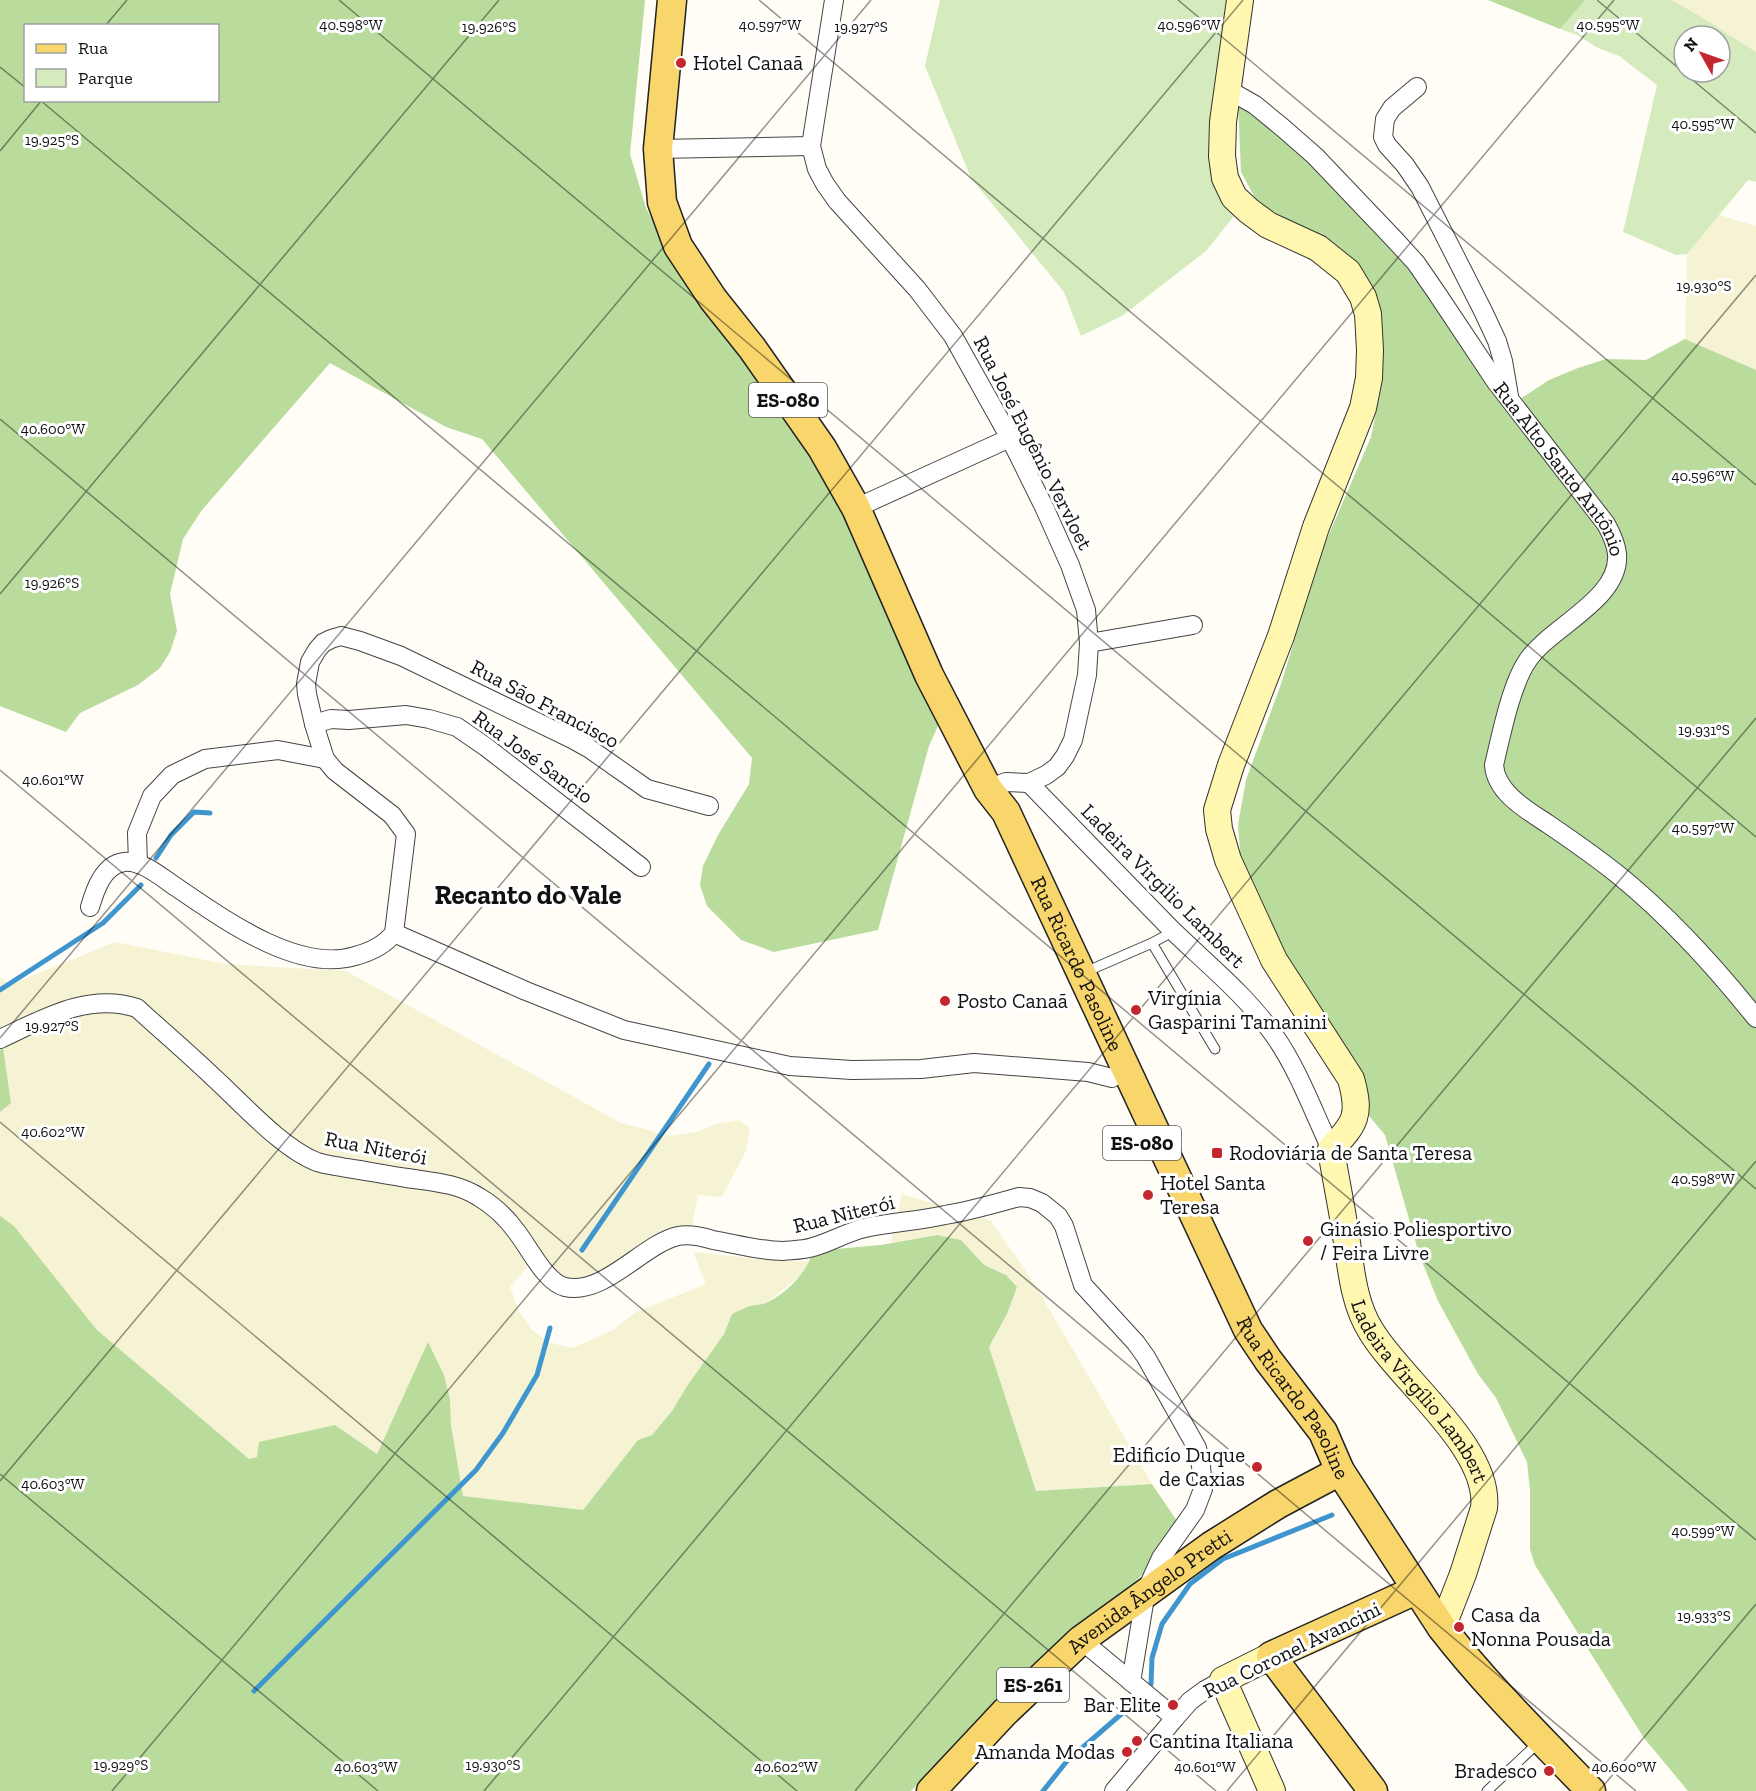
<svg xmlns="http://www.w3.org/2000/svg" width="1756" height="1791" viewBox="0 0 1756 1791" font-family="'Zilla Slab',serif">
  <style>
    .farmland { fill: #f6f3d4 }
    .green { fill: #d5ebbd; fill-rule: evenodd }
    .forest { fill: #b9dc9c; fill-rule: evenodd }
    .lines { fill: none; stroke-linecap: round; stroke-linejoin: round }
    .stream { stroke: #3f96cf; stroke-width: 5 }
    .lane-casing { stroke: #444; stroke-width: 11 }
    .street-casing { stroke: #444; stroke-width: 20 }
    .secondary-casing { stroke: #333; stroke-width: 28 }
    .primary-casing { stroke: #222; stroke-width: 31 }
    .lane { stroke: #fff; stroke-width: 9 }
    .street { stroke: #fff; stroke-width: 18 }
    .secondary { stroke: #fff6b0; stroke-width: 26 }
    .primary { stroke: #f9d66b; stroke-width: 28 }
    .ticks { fill: none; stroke: #111; stroke-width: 1.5; stroke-opacity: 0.45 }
    .poi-dot { fill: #c4262e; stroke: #fff; stroke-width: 2 }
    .labels { text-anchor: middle; stroke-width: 6; stroke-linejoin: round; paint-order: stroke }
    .shield { fill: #fff; stroke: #585858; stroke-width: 1.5 }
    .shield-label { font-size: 20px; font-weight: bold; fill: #111 }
    .poi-label { font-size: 21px; fill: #111; stroke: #fff; text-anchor: start }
    .street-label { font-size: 21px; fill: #111; stroke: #fff }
    .district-label { font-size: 27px; font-weight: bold; fill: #111; stroke: #fff }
    .ticks-label { font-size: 15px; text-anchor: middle; fill: #111; stroke: #fff; stroke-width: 6; stroke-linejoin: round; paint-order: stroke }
  </style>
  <rect width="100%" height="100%" fill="#fffdf5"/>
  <!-- farmland -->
  <path class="farmland" d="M1672,0H1756V52L1703,18Z
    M1719,215L1756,226V370L1685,339L1687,254Z
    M115,942L226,964L346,971L621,1123L671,1136L696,1132L717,1124L739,1120L750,1128L746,1151L722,1197L698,1195L690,1239L567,1289L531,1263L510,1287L519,1311L531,1329L550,1343L573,1348L613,1330L636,1312L706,1284L693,1252L749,1258L810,1262L799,1277L766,1303L747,1307L732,1314L724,1334L687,1386L672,1411L652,1435L638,1440L583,1510L463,1496L451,1425L450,1399L444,1375L428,1343L377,1454L257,1457L249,1459L97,1330L14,1226L0,1216V1112L11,1103L0,1038V979L2,978L10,985Z
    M902,1194L991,1221L1032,1280L1152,1484L1036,1491L989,1347L1007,1314L1006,1275L984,1265L961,1240L937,1235L891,1243Z"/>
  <!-- green -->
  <path class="green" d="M940,0H1235L1218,108L1238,211L1206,251L1122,316L1081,336L1064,292L971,178L925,66Z
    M1585,0H1672L1703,18L1756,52V182L1748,180L1687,254L1676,255L1623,232L1657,85L1619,56L1598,48L1577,35L1560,29ZM1684,36H1720V72H1684Z"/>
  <!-- forest -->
  <path class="forest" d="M0,0H645L630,154L646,208L660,235L806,437L942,719L937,728L929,746L878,930L774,952L741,940L707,906L700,885L703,866L718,835L749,784L752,758L482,439L446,427L330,363L202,510L183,539L170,594L177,631L170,652L160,668L138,685L80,713L66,732L0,706ZM26,26H218V100H26Z
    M1488,0H1585L1560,29Z
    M1238,103L1409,244L1520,399L1549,380L1578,368L1606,359L1646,360L1685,339L1756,370V1791H1688L1644,1738L1535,1565L1530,1549V1491L1527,1462L1496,1398L1478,1374L1438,1301L1419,1254L1385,1135L1355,1099L1295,988L1241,863L1238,825L1246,780L1281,684L1323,548L1371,437L1383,378L1382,323L1367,280L1348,254L1258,203L1241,172Z
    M3,1048L11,1103L0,1112V1050Z
    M0,1216L14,1226L97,1330L249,1459L257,1457L259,1442L335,1425L377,1454L428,1342L444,1375L450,1399L451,1425L463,1496L583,1510L638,1440L652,1435L672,1411L687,1386L724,1334L732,1314C738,1311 744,1308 750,1306C755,1305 762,1305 768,1302C788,1292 807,1272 813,1251L881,1245L937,1235L961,1240L984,1265L1006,1275L1017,1287L1007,1314L989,1347L1036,1491L1152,1484L1179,1524L1144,1573L1126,1591L1013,1685L911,1791H0Z"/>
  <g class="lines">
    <!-- stream -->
    <path class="stream" d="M156,858L171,835L194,812L210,813
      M0,990L103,923L141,885
      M582,1250L709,1064
      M254,1691L476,1470L503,1433L537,1375L550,1328
      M1043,1791L1067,1761L1126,1710L1143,1698L1151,1684L1152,1658L1162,1624L1190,1584L1223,1559L1332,1515"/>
    <defs>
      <path id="lane" d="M1174,931L1152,943L1215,1049
        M1083,973L1152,943
        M1487,1791L1540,1741"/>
      <g id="street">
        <path d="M834,0L811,146L817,169L825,184L837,201L917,289L953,336L1010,438L1045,509L1070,565L1086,610L1089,643L1087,675L1073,740L1065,756L1057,767L1046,775L1029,783L1006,782L988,789"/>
        <path d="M1417,87L1392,108L1385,119L1383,137L1387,145L1405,165L1420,187L1483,311L1497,341L1503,361L1509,396"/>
        <path id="s1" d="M1227,89L1255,105L1283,128L1315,156L1395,240L1416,263L1436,292L1496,382L1606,524C1611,533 1616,543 1617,554C1621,599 1550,627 1528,660C1511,684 1501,736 1494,765C1496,793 1527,810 1548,824C1573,841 1599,859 1622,878C1672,919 1716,968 1756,1018"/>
        <path d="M658,149L811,146"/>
        <path d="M856,508L1010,438"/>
        <path d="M1089,643L1193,625"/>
        <path d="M314,724L331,719L349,720L406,715L429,719L457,727L486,747L641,867"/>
        <path d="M1029,783C1077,832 1124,881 1172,930C1207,964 1246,995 1274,1035C1298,1069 1313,1111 1331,1149"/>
        <path d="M138,864L137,833L152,796L172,775L205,759L278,750L325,759"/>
        <path d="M90,907C95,890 103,865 124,862C141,860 160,876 173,885C219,916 297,974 355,956C370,952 384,946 394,933L406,834L392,815L335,771L325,759L314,724L307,694L306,684L310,662L317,650L323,643L331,639L341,636L360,641L401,656L572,739L590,749L647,789L709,806"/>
        <path d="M394,933L526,991L624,1030L790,1066L852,1070L921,1069L974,1063L1088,1072L1112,1078"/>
        <path d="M0,1039C43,1019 88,992 137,1008C162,1031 188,1053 212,1076C241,1102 281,1148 317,1162C326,1165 338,1166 347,1168C367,1171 387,1175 407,1178C433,1182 457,1183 479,1197C494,1206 506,1217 516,1231C529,1247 545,1282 565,1287C604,1296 643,1244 678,1236C689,1234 703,1237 713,1240C736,1244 760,1251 783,1251C793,1250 804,1250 813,1247C831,1242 847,1232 865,1228C891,1222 919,1221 945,1215C970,1211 994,1204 1019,1197L1030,1198L1042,1203L1058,1216L1064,1226L1083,1285L1136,1343L1146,1357L1197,1448L1201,1466L1203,1489L1195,1510L1161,1558L1146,1591L1131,1682"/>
        <path d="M1081,1640L1175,1718"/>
        <path d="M1114,1791L1175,1718L1190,1701L1205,1690L1223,1680"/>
      </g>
      <g id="secondary">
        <path id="s2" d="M1240,0L1223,122L1222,156L1225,178L1234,197L1249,211L1268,225L1318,248L1348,272L1363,297L1368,314L1370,350L1369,378L1363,408L1316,527L1281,636L1231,765L1217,810L1219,829L1228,860L1274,960L1351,1079C1361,1115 1356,1123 1331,1149C1335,1176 1341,1203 1345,1230C1351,1264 1352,1301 1371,1331C1401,1381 1491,1448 1484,1508L1463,1574L1442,1628"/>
        <path d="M1271,1656L1223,1680L1272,1791"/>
      </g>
      <g id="primary">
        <path id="s3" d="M672,0L658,149L662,202L678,246L713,299L752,348L822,448L856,508L929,675L988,789L1006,812L1248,1330L1268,1360L1323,1432L1340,1471L1442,1628C1487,1686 1540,1738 1591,1791"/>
        <path id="s4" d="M931,1791L1005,1712L1081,1640L1211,1546L1278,1504L1340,1471"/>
        <path d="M1373,1791L1271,1656L1416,1590"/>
      </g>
    </defs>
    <!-- lane casing -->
    <use href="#lane" class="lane-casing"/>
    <!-- street casing -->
    <use href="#street" class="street-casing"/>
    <!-- secondary casing -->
    <use href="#secondary" class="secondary-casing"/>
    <!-- primary casing -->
    <use href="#primary" class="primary-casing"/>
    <!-- lane -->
    <use href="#lane" class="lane"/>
    <!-- street -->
    <use href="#street" class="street"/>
    <!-- secondary -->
    <use href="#secondary" class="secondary"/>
    <!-- primary -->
    <use href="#primary" class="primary"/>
  </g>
  <!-- ticks -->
  <path class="ticks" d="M339,0L1756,1189M759,0L1756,837M1178,0L1756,485M1597,0L1756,133M105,26L127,0M0,67L26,88M40,100L1756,1540M0,151L42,100M0,419L1636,1791M0,594L499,0M0,770L1216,1791M0,1038L871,0M0,1122L797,1791M0,1474L378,1791M0,1481L1243,0M112,1791L1614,0M484,1791L1756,275M855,1791L1756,718M1227,1791L1756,1161M1599,1791L1756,1604"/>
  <!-- markers -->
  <g class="poi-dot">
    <circle cx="681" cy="63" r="6"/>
    <circle cx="945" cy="1001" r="6"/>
    <circle cx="1136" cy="1010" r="6"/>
    <rect x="1211" y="1147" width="12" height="12" rx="3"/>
    <circle cx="1148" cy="1195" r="6"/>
    <circle cx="1308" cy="1241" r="6"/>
    <circle cx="1257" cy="1467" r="6"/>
    <circle cx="1459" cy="1627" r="6"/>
    <circle cx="1173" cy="1705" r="6"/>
    <circle cx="1137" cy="1741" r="6"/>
    <circle cx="1127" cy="1752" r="6"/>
    <circle cx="1549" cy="1771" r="6"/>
  </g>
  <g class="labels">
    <!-- shield labels -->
    <g class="shield">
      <rect x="749" y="383" width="78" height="34" rx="4.5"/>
      <rect x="1103" y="1126" width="78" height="34" rx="4.5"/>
      <rect x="997" y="1668" width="72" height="34" rx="4.5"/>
    </g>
    <g class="shield-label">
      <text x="788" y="407">ES-080</text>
      <text x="1142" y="1150">ES-080</text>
      <text x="1033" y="1692">ES-261</text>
    </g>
    <!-- poi labels -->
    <g class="poi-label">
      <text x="693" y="70">Hotel Canaã</text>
      <text x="1148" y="1005">Virgínia<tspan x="1148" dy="24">Gasparini Tamanini</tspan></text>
      <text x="957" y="1008">Posto Canaã</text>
      <text x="1229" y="1160">Rodoviária de Santa Teresa</text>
      <text x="1160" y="1190">Hotel Santa<tspan x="1160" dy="24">Teresa</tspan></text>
      <text x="1320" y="1236">Ginásio Poliesportivo<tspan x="1320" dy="24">/ Feira Livre</tspan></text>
      <text x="1245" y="1462" text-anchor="end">Edificío Duque<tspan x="1245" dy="24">de Caxias</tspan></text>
      <text x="1471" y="1622">Casa da<tspan x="1471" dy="24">Nonna Pousada</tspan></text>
      <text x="1161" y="1712" text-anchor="end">Bar Elite</text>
      <text x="1149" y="1748">Cantina Italiana</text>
      <text x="1115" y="1759" text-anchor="end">Amanda Modas</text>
      <text x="1537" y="1778" text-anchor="end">Bradesco</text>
    </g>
    <!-- street labels -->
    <g class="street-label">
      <text transform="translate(1033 443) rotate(63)" y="7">Rua José Eugênio Vervloet</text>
      <text dy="7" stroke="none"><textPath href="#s1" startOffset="510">Rua Alto Santo Antônio</textPath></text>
      <text transform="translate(545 704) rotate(28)" y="7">Rua São Francisco</text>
      <text transform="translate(533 757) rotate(36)" y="7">Rua José Sancio</text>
      <text transform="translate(1163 886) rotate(45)" y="7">Ladeira Virgilio Lambert</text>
      <text dy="7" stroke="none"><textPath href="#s3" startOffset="1074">Rua Ricardo Pasoline</textPath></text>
      <text transform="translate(376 1148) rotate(11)" y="7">Rua Niterói</text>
      <text transform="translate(844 1214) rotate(-14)" y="7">Rua Niterói</text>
      <text dy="7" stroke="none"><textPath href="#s3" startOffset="1560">Rua Ricardo Pasoline</textPath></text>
      <text dy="7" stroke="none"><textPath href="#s2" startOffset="1554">Ladeira Virgílio Lambert</textPath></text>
      <text dy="7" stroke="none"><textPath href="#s4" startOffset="297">Avenida Ângelo Pretti</textPath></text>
      <text transform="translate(1292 1650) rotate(-26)" y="7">Rua Coronel Avancini</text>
    </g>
    <!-- district labels -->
    <g class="district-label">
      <text x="528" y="904">Recanto do Vale</text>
    </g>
  </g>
  <g class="ticks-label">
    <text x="351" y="30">40.598°W</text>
    <text x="1608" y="30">40.595°W</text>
    <text x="770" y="30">40.597°W</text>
    <text x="1189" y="30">40.596°W</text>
    <text x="489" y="32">19.926°S</text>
    <text x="861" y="32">19.927°S</text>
    <text x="1703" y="129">40.595°W</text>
    <text x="52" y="145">19.925°S</text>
    <text x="1704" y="291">19.930°S</text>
    <text x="53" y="434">40.600°W</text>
    <text x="1703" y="481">40.596°W</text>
    <text x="52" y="588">19.926°S</text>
    <text x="1704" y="735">19.931°S</text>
    <text x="53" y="785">40.601°W</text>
    <text x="1703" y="833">40.597°W</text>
    <text x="52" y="1031">19.927°S</text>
    <text x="53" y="1137">40.602°W</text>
    <text x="1703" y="1184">40.598°W</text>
    <text x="53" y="1489">40.603°W</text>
    <text x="1703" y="1536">40.599°W</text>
    <text x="1704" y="1621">19.933°S</text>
    <text x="121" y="1770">19.929°S</text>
    <text x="493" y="1770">19.930°S</text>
    <text x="366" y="1772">40.603°W</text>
    <text x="786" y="1772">40.602°W</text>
    <text x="1205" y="1772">40.601°W</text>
    <text x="1624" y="1772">40.600°W</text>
  </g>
  <!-- legend -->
  <rect x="24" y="24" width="195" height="78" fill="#ffffff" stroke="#a0a0a0" stroke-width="1.5"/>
  <rect x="36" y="44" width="30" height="9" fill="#f9d66b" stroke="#a0a0a0" stroke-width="1.5"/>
  <text x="78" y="54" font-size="18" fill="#111111">Rua</text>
  <rect x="36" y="69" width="30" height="18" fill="#d5ebbd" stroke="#a0a0a0" stroke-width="1.5"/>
  <text x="78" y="84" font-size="18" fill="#111111">Parque</text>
  <!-- north arrow -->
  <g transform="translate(1702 54) rotate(310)"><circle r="28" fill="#ffffff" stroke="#a0a0a0" stroke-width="1.5"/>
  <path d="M0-4.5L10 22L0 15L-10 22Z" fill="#c4262e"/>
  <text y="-9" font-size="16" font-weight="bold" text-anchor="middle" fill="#111111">N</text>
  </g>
</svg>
